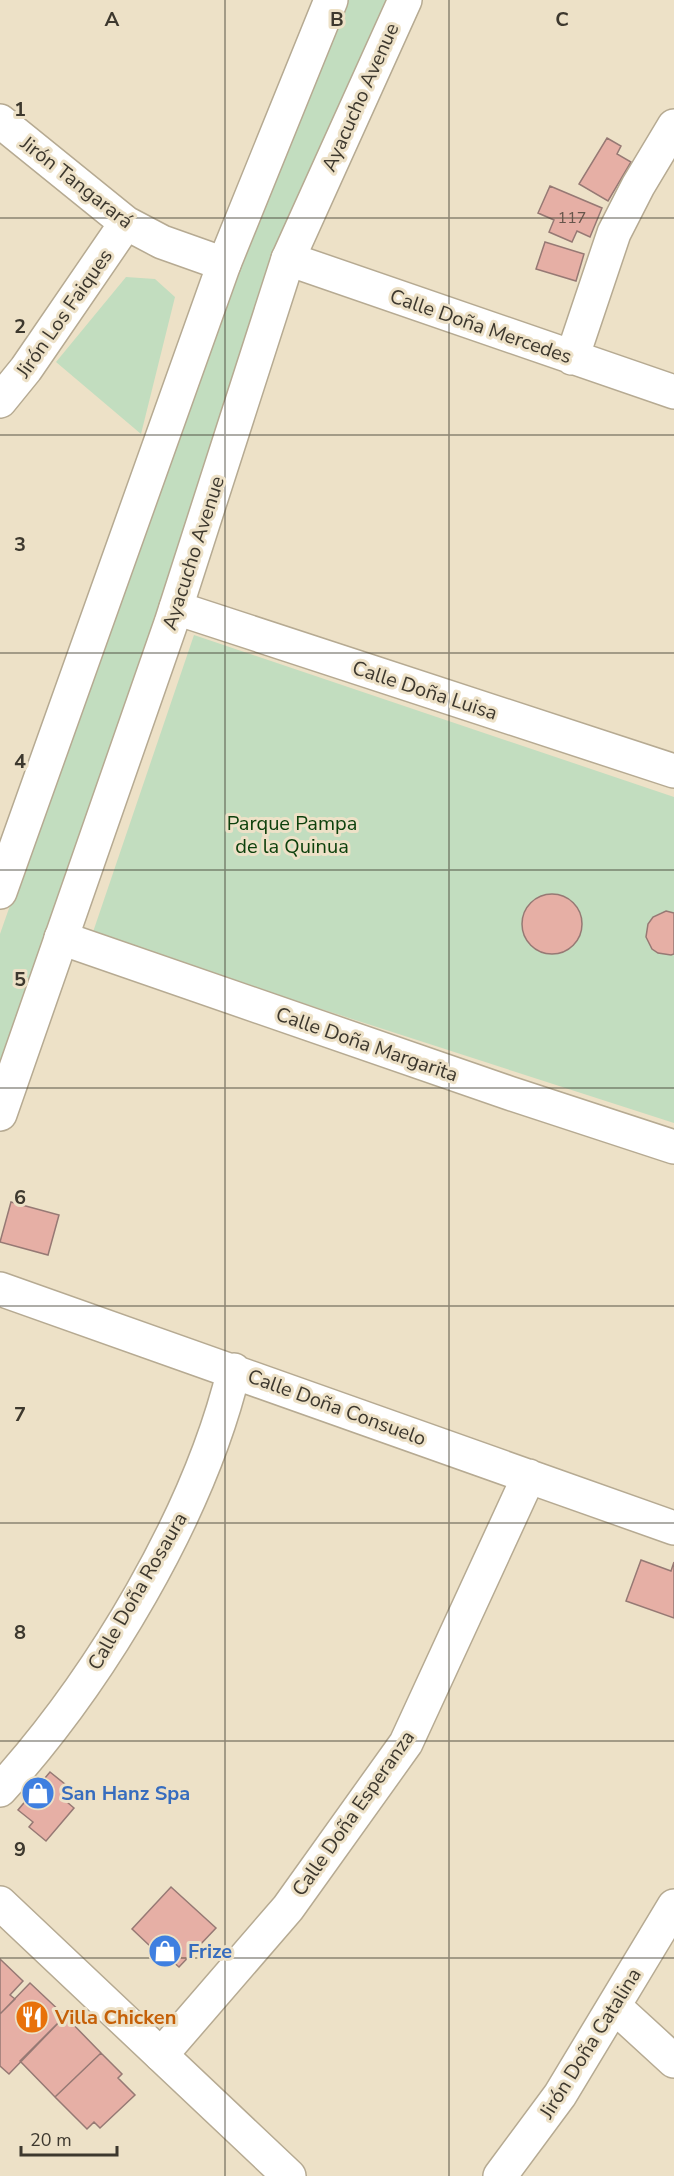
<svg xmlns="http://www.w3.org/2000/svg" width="674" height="2176" viewBox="0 0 674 2176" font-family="'Nunito Sans',sans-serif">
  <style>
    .green { fill: #c2ddbf }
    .building { fill: #e6afa5; stroke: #967974; stroke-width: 1.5 }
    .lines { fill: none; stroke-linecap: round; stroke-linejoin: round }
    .minor-casing { stroke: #b6aa92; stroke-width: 36 }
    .tertiary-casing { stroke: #b6aa92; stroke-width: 36 }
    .secondary-casing { stroke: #b6aa92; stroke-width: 36 }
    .minor { stroke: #fff; stroke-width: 33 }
    .tertiary { stroke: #fff; stroke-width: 33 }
    .secondary { stroke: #fff; stroke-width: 33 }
    .grid { fill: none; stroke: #3d382e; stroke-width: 1.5; stroke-opacity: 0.55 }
    .labels { text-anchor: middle; stroke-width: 6; stroke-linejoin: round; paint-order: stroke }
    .number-label { font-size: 16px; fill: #67564c }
    .street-label { font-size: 20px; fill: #3d382e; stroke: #ede1c7 }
    .park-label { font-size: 20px; fill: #0d400c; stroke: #ede1c7 }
    .shop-label { font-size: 20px; font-weight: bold; fill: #366cbe; stroke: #ede1c7; text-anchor: start }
    .food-label { font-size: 20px; font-weight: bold; fill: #c56008; stroke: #ede1c7; text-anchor: start }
    .grid-label { font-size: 20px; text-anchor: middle; font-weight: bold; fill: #3d382e; stroke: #ede1c7; stroke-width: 6; stroke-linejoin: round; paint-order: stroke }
  </style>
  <rect width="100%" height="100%" fill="#ede1c7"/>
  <!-- green -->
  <path class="green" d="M343,0H397L0,1097V934L238,256Z
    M126,277L155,279L175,297L141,434L56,362Z
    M194,635L674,797V1123L92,935Z"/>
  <!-- building -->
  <path class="building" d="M607,138L621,146L617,154L631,162L608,201L579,184Z
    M550,186L602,208L590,237L577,231L572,242L549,232L554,220L538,213Z
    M545,242L584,254L576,281L536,269Z
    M522 924a30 30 0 1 1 60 0a30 30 0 1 1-60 0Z
    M666,911L674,913V954L671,955L658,953L652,949L646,937L648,924L653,917Z
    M11,1202L59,1215L48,1255L0,1242Z
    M641,1560L671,1571L674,1562V1618L626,1601Z
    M50,1772L76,1793L67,1802L74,1808L46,1841L29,1827L33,1822L18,1810Z
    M171,1887L216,1928L179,1967L171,1960L168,1963L132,1929Z
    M0,1959L23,1981L10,1995L15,1999L0,2014Z
    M30,1983L65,2016L9,2074L0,2066V2014Z
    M65,2016L101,2053L55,2097L20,2061Z
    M101,2053L122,2074L118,2078L135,2095L100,2128L94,2122L87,2129L55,2097Z"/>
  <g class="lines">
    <defs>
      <path id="minor" d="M0,121L126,223L162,242L224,264
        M288,259L674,392
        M572,358L614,233L638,186L674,126
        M0,401L26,369L126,223
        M176,608L674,771
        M61,938L509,1093L674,1147
        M0,1289L674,1528
        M0,1790C100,1680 199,1515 234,1370
        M615,2007L674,2061
        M161,2055L288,1908L406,1743L529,1476
        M500,2176L560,2095L674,1906"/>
      <path id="tertiary" d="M0,1903L289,2176"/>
      <path id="secondary" d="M0,892L224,264L331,0
        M0,1114L171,623L288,259L405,0"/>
    </defs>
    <!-- minor casing -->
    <use href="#minor" class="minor-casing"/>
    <!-- tertiary casing -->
    <use href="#tertiary" class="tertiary-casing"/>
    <!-- secondary casing -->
    <use href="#secondary" class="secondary-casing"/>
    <!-- minor -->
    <use href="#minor" class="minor"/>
    <!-- tertiary -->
    <use href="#tertiary" class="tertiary"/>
    <!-- secondary -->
    <use href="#secondary" class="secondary"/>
  </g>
  <!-- grid -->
  <path class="grid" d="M225,0V2176M449,0V2176M0,218H674M0,435H674M0,653H674M0,870H674M0,1088H674M0,1306H674M0,1523H674M0,1741H674M0,1958H674"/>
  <!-- icons -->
  <defs>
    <symbol id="shop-disc" viewBox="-11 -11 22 22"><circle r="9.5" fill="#3f7fe0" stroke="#ede1c7"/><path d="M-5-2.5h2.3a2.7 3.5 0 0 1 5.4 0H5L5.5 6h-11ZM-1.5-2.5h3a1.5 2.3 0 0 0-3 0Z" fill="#fff"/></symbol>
    <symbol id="restaurant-disc" viewBox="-11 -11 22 22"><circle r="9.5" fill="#e8710a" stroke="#ede1c7"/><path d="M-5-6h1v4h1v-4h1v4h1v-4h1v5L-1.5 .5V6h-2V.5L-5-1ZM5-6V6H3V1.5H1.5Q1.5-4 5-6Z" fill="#fff"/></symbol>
  </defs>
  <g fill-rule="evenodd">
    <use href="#shop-disc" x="19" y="1774" width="38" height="38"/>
    <use href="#shop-disc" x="146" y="1932" width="38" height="38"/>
    <use href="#restaurant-disc" x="13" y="1998" width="38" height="38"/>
  </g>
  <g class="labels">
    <!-- number labels -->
    <g class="number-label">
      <text x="572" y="223">117</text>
    </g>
    <!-- street labels -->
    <g class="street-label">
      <text transform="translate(360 97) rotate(-66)" y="7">Ayacucho Avenue</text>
      <text transform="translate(77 182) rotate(38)" y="7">Jirón Tangarará</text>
      <text transform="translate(64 313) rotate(-55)" y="7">Jirón Los Faiques</text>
      <text transform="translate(481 326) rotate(19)" y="7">Calle Doña Mercedes</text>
      <text transform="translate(193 553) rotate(-72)" y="7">Ayacucho Avenue</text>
      <text transform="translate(425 690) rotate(18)" y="7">Calle Doña Luisa</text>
      <text transform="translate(367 1044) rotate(19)" y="7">Calle Doña Margarita</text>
      <text transform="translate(337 1407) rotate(20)" y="7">Calle Doña Consuelo</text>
      <text transform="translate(137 1591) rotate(-60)" y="7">Calle Doña Rosaura</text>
      <text transform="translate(353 1813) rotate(-55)" y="7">Calle Doña Esperanza</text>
      <text transform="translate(590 2043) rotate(-58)" y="7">Jirón Doña Catalina</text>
    </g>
    <!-- park labels -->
    <g class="park-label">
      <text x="292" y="830">Parque Pampa<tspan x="292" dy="23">de la Quinua</tspan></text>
    </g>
    <!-- shop labels -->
    <g class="shop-label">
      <text x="61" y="1800">San Hanz Spa</text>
      <text x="188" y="1958">Frize</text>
    </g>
    <!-- food labels -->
    <g class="food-label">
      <text x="55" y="2024">Villa Chicken</text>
    </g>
  </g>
  <g class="grid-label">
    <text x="112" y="26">A</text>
    <text x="337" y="26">B</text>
    <text x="562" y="26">C</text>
    <text x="20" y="116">1</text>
    <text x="20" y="333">2</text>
    <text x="20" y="551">3</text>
    <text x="20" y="768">4</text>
    <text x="20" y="986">5</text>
    <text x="20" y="1204">6</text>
    <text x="20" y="1421">7</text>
    <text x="20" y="1639">8</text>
    <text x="20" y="1856">9</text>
  </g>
  <!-- scale -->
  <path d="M21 2146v9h96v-9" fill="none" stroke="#3d382e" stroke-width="3"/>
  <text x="30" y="2146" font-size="18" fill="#3d382e" stroke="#ede1c7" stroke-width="4.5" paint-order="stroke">20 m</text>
</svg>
